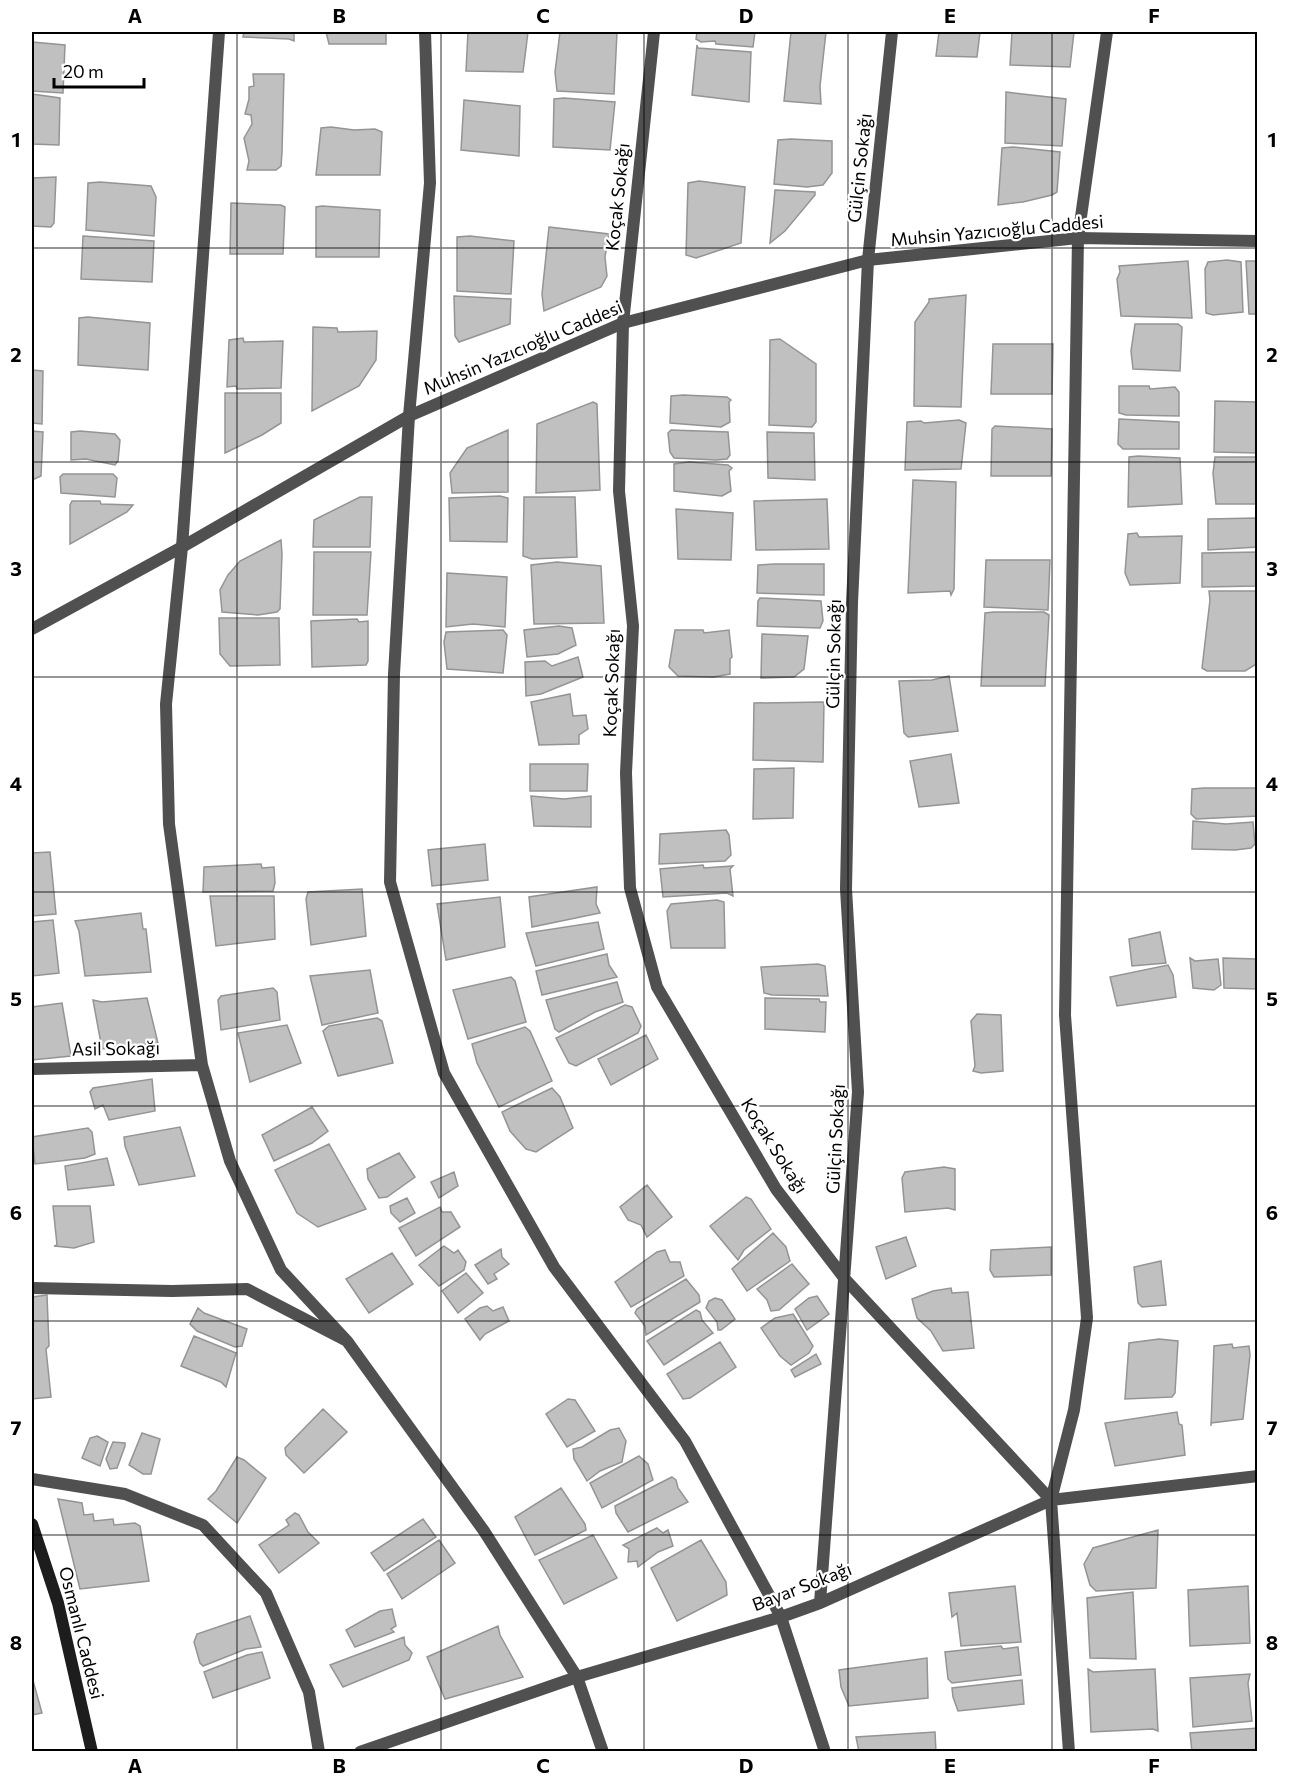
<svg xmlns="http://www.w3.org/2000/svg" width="1289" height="1783" viewBox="0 0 1289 1783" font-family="Commissioner,sans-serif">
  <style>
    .building { fill: #c0c0c0; stroke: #949494; stroke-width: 1.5 }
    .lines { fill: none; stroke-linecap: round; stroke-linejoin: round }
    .minor { stroke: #505050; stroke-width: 12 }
    .tertiary { stroke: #505050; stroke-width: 12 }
    .secondary { stroke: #1d1d1d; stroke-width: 12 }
    .grid { fill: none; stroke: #000; stroke-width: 1.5; stroke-opacity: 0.55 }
    .labels { text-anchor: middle; stroke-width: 4.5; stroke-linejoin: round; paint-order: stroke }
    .street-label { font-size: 18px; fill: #000; stroke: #fff }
    .neatline { fill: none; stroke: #000; stroke-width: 2 }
    .grid-label { font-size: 20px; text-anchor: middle; font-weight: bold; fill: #000 }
  </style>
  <rect width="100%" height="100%" fill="#fff"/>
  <!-- building -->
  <path class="building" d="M244,32H294V41L289,39L243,37Z
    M326,32H386V44H329Z
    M468,32H528L523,72L466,71Z
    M560,32H617L614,94L557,91L555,72Z
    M697,32H755L753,47L716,44L715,41L701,42L696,39Z
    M791,32H826L820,86L821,104L784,101Z
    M939,32H980L977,57L936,56Z
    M1012,32H1074L1070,67L1010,65Z
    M32,42L65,45L63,93L32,91Z
    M697,45L698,48L751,52L749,102L692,95Z
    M253,74H284L282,152L281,166L276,170H247L249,161L244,138L252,124L251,115L245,114L249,99V87L254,86Z
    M1006,92L1066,99L1062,146L1005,143Z
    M32,94L60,98L59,145L32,144Z
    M564,98L615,102L610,150L553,147L554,99Z
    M464,100L520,106L519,156L461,150Z
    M331,127L354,130L375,129L382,132L380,175H316L321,128Z
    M791,139L832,141V173L823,185L807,187L774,184L778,140Z
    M1013,147L1060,152L1057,192L1052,195L1023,202L998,205L1002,148Z
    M56,177L54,223L51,227L32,226V178Z
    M699,181L745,187L741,243L696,258L686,255L688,183Z
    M100,182L151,186L156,197L154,236L86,230L88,183Z
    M775,190L815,192V195L785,231L770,243Z
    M231,203L281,205L285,207L283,254H230Z
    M322,206L380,210L379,257H316V207Z
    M549,227L609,234L605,257L607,276L601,287L544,311L542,294Z
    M83,236L154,241L152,282L81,279Z
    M470,236L514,241L511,294L457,291V237Z
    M1227,260L1241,262L1243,312L1213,315L1206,313L1205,269L1208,262Z
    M1188,261L1192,318L1121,316L1117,279L1120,272L1119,266Z
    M1246,261H1258V314H1249Z
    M966,295L961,407L914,406L915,322L929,302V299Z
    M454,296L511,299L510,324L459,342L455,336Z
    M88,317L150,323L148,370L78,365L79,318Z
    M1135,324H1178L1182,327L1180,371L1133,369L1131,351Z
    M313,327L337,328L338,332L377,331L376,360L359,386L312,411Z
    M243,338L244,342L283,341L281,388L237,389L236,386L227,387L229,340Z
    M780,339L816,364V422L812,427L769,425L770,340Z
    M993,344H1053L1052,394H991Z
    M32,370L43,371L42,424L32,423Z
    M1119,386H1149L1150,389L1175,387L1179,392V416L1126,415L1119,413Z
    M225,393H281V423L262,435L225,453Z
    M683,395L727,397L731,400L729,402L730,422L721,427L670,423L671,396Z
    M1215,401L1258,402V453L1214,452Z
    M593,402L597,404L600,490L536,493L537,424Z
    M1119,419L1179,422V449H1123L1118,444Z
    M959,420L966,423L961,469L905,470L907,422L921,421L924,423Z
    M995,426L1052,429L1051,476H991L992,429Z
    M508,430V492L452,493L450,473L467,448Z
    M671,430L728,432L730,455L727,459L716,460L674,458L670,452L668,433Z
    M32,431L43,432L41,476L32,480Z
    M80,431L115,434L120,440L118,461L115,465L86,459L71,460V432Z
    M767,432L814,433L815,480L768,478Z
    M1138,456L1180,458L1182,504L1128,507L1129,457Z
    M1215,457H1258V504H1216L1213,473Z
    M689,462L728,465L732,468L729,471L731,491L722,496L674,491V464Z
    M63,474H113L117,478L115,497L61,493L60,477Z
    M913,480L956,482L954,589L951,595L950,591L908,593Z
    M500,496L508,498L507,542L450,541L449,498Z
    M360,497H372L370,547H313L314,520Z
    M524,497H575L577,557L532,559L523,556Z
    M827,499L829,549L756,550L754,501Z
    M72,501H100L101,504L133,505L127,512L70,544V505Z
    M676,509L733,513L731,560L678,559Z
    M1258,518V547L1208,550V519Z
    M1137,533L1139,537L1182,536L1180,583L1130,585L1125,573L1128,534Z
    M281,540L282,554L280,609L277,612L258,615L222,612L220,590L228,575L240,561Z
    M314,552H371L367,615H313Z
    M1258,552V586L1202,587V553Z
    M986,560H1050L1048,610L984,607Z
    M557,562L601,566L604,623L534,624L531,565Z
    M775,564H824V595L757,593L758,565Z
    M447,573L507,577L505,627L473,624L446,627Z
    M1209,591H1258V663L1245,671H1207L1202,668L1210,600Z
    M760,598L821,601L823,621L820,628L757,626L758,601Z
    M994,612H1044L1049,615L1045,686H981L985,613Z
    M219,618H279L280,665L230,666L220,654Z
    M357,619L359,622L368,621V661L366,665L312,667L311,621Z
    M559,626L572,628L576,645L558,654L527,657L524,630Z
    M503,630L507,635L503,673L447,669L444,642L446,632Z
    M675,630H703L704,633L729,630L732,657L730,659V674L713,677L678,676L669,667Z
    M762,634L808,636L804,669L794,677L761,678Z
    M578,657L583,677L541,694L526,696L525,662L545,661L552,666Z
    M949,676L958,731L908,737L904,733L899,681L932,680Z
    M570,694L573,716L586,715L588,729L579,735V744L539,745L531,702Z
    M824,702L823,762L753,760L754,703Z
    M951,754L959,803L919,807L910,761Z
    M530,764H588L587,791H530Z
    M794,768L793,818L753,819L754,769Z
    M1204,788H1258V816L1196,819L1191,814L1192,789Z
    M531,796L564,799L591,796V827L534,826Z
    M1193,821L1226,824L1253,822L1255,844L1251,848L1235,850L1192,849Z
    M726,830L729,835L731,855L725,861L659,864L660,834Z
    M485,844L488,880L432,886L428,850Z
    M50,852L56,914L32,916V853Z
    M261,864L262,868L274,867L275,883L273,891L203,892L204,867Z
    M703,865L704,868L733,866L730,869L733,896L727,893L663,897L660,869Z
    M597,887L596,904L600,913L532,927L529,897Z
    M362,889L366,936L311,945L306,899L308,892Z
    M210,896H274L275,939L216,946Z
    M500,897L505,947L446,960L437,904Z
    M717,900L724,902L725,948H671L667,911L671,904Z
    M141,913L143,929H146L151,972L85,976L79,931L75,921Z
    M53,920L59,973L32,976V922Z
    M598,922L604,949L536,966L526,933Z
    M1160,932L1166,963L1132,966L1129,939Z
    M607,954L609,965L617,977L542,995L536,971Z
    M1190,958L1195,961L1218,959L1221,985L1214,990L1193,988Z
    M1223,958L1258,959V989L1224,988Z
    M818,964L825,966L828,996L772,995L764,993L761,967Z
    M1168,965L1173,975L1176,997L1117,1006L1110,977Z
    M370,970L378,1013L322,1025L310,976Z
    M511,977L515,981L526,1022L468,1039L453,990Z
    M617,982L623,1002L595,1012L559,1032L555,1029L546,1000Z
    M273,988L277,992L280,1020L221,1030L218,1000L221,996Z
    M147,998L158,1043L102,1049L93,1000L102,1002Z
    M765,998L819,999L820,1002H826L825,1032L765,1029Z
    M62,1003L71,1056L32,1060V1007Z
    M625,1005L632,1007L641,1026L638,1033L576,1066L569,1063L556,1038Z
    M977,1014L1001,1015L1003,1071L981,1073L973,1071L975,1066L971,1021Z
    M377,1018L382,1021L393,1063L338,1076L323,1031L329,1026Z
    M287,1025L301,1063L250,1082L238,1033Z
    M525,1027L530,1031L552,1081L499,1107L477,1063L472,1044Z
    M646,1035L658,1059L611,1085L598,1059Z
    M152,1079L155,1111L109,1120L103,1105L95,1109L90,1092L93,1088Z
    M552,1088L560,1097L573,1128L536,1152L526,1149L510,1131L502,1112Z
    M312,1107L328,1131L312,1143L274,1161L262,1135Z
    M180,1127L195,1176L139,1185L125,1146L124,1137Z
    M88,1128L92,1132L95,1154L85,1158L35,1164L32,1137Z
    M329,1144L366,1209L318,1227L297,1213L275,1170Z
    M399,1153L415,1177L387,1197L379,1198L368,1179L367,1169Z
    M107,1158L114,1185L68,1190L65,1166Z
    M944,1167L955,1169V1210L948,1208L905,1212L902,1178L905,1172Z
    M454,1172L458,1186L439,1198L431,1182Z
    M647,1185L672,1217L647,1237L641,1225L628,1220L620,1207Z
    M746,1197L751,1199L771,1229L744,1250L738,1260L710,1226Z
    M407,1198L415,1213L400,1222L391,1213L390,1206Z
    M53,1206H90L94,1242L74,1248L54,1246L57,1245Z
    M440,1207L442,1212H451L460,1227L416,1256L399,1228Z
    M773,1233L786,1247L790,1261L747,1291L732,1269Z
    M906,1237L916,1266L886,1279L876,1247Z
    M444,1246L454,1253L458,1250L466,1262L464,1270L439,1286L419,1265Z
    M1051,1247V1275L994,1277L990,1270L991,1250Z
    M501,1249L502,1257L509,1264L494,1274L497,1279L488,1284L475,1265Z
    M665,1250L670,1262H680L684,1276L631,1307L615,1282L657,1252Z
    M392,1253L413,1284L369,1313L346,1279Z
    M1161,1261L1166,1305L1142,1307L1138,1303L1134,1267Z
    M792,1264L809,1284L779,1310L771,1311L767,1300L757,1289Z
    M466,1273L483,1293L458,1313L442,1291Z
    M686,1279L699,1295L700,1302L646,1335L645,1326L635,1313L637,1309Z
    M951,1288L952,1293L968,1292L974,1348L943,1351L931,1331L917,1318L912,1299L933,1291Z
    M47,1295L49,1346L46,1349L51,1397L32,1399V1297Z
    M817,1296L829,1314L807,1330L795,1309L809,1298Z
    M715,1298L722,1300L735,1319L721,1330H718L717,1322L706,1308L709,1301Z
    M487,1306L493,1311L503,1307L509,1321L485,1334L480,1340L465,1319L480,1308Z
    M198,1308L204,1313L247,1329L242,1346L235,1347L197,1331L190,1324Z
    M696,1310L700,1312L702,1320L713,1333L664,1365L647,1341Z
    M793,1314L813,1346L809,1353L791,1365L780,1356L761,1328L775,1318Z
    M194,1336L236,1353L226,1387L221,1382L181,1366Z
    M1159,1339L1178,1341L1175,1393L1172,1397L1125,1399L1129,1343Z
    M720,1342L736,1367L690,1398L683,1399L667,1374Z
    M1232,1344L1233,1348L1249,1346L1250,1355L1243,1419L1211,1423V1426L1214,1346Z
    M816,1354L821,1364L795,1377L791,1370Z
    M568,1399L575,1400L595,1431L567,1447L546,1414Z
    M323,1409L347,1432L304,1473L286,1455L285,1448Z
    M1177,1412L1179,1424L1182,1425L1185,1455L1115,1466L1105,1423Z
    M619,1428L626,1441L622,1462L600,1471L587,1481L574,1459L573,1449L582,1447L610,1430Z
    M142,1433L160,1439L151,1474H143L129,1465Z
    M97,1436L108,1442L100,1466L82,1458L90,1438Z
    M113,1442L125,1443V1446L117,1468L110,1469L106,1459Z
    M639,1456L648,1464L653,1480L602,1508L590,1483Z
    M237,1457L244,1460L266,1478L237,1523L208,1499L216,1491Z
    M672,1477L676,1480L678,1488L688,1502L628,1532L616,1513L615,1506Z
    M561,1488L585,1524L586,1530L535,1555L515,1517Z
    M58,1499L82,1503L84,1515L93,1514L94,1521L113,1519L114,1525L135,1523L140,1526L149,1581L80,1589Z
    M295,1513L299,1515L308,1532L319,1543L279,1573L259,1545L289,1525L286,1520Z
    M423,1519L436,1537L384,1571L371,1553Z
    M657,1528L663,1533L668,1530L673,1546L658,1552L638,1567L637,1561L628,1562L629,1549L623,1545Z
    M1158,1530L1156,1588L1096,1591L1090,1585L1084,1564L1093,1548Z
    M593,1535L617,1578L564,1604L539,1560Z
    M439,1540L455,1563L402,1599L387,1574Z
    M701,1540L726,1582L727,1595L677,1621L651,1568Z
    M1015,1586L1021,1642L961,1646L957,1613L952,1617L949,1593Z
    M1248,1586L1250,1643L1190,1646L1188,1590Z
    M1133,1592L1136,1659L1090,1658L1087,1598Z
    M392,1609L396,1626L391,1629L394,1632L355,1647L346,1630L380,1611Z
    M250,1616L261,1647L246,1649L203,1666L200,1663L194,1642L197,1634Z
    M498,1626L500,1635L523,1677L445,1699L427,1657Z
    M404,1637L405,1645L412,1653L409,1660L343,1687L330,1665Z
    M1001,1646L1003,1649L1018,1647L1021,1675L952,1683L948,1679L945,1652Z
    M262,1652L270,1678L213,1698L204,1672L247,1655Z
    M927,1658L928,1698L849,1706L841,1687L839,1670Z
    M1088,1669L1093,1672L1155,1669L1158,1731L1153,1729L1091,1732Z
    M1250,1674L1248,1683L1252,1721L1193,1727L1190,1678Z
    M32,1677L42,1713L32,1715Z
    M1022,1680L1024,1704L958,1711L953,1697L952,1688Z
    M1258,1728V1752H1192L1190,1733Z
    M935,1732L936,1752H859L856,1737Z"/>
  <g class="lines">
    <!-- minor -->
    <path class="minor" d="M219,32L182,547L166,704L169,824L202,1065L230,1161L281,1270L347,1341
      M425,32L430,183L409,416L394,674L390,882L444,1073L554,1267L685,1441L781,1617L825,1752
      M654,32L623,323L619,491L633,626L626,773L630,888L657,987L776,1189L845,1279L1051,1500
      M32,1069L202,1065
      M32,1288L172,1291L247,1289L347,1341L484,1531L577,1677L603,1752
      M32,1479L125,1494L203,1525L266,1593L309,1692L319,1752
      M820,1603L858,1092L846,889L852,603L868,260L892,32
      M360,1752L577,1677L781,1617L820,1603L1051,1500L1258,1476
      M1069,1752L1051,1500L1074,1410L1087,1318L1065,1015L1078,238L1107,32"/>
    <!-- tertiary -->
    <path class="tertiary" d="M32,629L182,547L409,416L623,323L868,260L1078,238L1258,241"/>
    <!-- secondary -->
    <path class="secondary" d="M32,1524L58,1603L92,1752"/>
  </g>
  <!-- grid -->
  <path class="grid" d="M237,32V1752M441,32V1752M644,32V1752M848,32V1752M1052,32V1752M32,248H1258M32,462H1258M32,677H1258M32,892H1258M32,1106H1258M32,1321H1258M32,1535H1258"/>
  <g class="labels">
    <!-- street labels -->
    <g class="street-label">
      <text transform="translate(860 168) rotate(-84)" y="6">Gülçin Sokağı</text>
      <text transform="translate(618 197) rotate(-84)" y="6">Koçak Sokağı</text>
      <text transform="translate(997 231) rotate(-5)" y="6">Muhsin Yazıcıoğlu Caddesi</text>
      <text transform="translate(523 348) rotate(-23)" y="6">Muhsin Yazıcıoğlu Caddesi</text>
      <text transform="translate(834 654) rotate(-89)" y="6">Gülçin Sokağı</text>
      <text transform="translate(612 683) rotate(-88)" y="6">Koçak Sokağı</text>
      <text transform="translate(116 1049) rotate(-1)" y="6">Asil Sokağı</text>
      <text transform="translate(836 1139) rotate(-87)" y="6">Gülçin Sokağı</text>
      <text transform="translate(774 1146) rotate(58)" y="6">Koçak Sokağı</text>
      <text transform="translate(802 1587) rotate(-21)" y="6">Bayar Sokağı</text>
      <text transform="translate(81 1633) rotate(76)" y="6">Osmanlı Caddesi</text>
    </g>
  </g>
  <!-- border -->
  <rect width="1289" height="1783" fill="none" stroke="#ffffff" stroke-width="66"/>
  <!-- scale -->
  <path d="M54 78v9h90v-9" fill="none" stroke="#000000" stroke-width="3"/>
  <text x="63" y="78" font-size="18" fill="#000000" stroke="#ffffff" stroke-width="4.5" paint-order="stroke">20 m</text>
  <rect x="33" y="33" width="1223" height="1717" class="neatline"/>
  <g class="grid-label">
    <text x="135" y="23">A</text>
    <text x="339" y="23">B</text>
    <text x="543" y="23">C</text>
    <text x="746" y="23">D</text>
    <text x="950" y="23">E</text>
    <text x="1154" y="23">F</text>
    <text x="16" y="147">1</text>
    <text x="1272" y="147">1</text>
    <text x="16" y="362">2</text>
    <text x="1272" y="362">2</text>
    <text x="16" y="576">3</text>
    <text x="1272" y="576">3</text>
    <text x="16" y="791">4</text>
    <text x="1272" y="791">4</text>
    <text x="16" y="1006">5</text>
    <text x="1272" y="1006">5</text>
    <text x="16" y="1220">6</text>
    <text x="1272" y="1220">6</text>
    <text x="16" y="1435">7</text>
    <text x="1272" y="1435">7</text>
    <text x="16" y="1650">8</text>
    <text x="1272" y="1650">8</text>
    <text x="135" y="1773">A</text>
    <text x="339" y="1773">B</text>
    <text x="543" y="1773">C</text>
    <text x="746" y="1773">D</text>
    <text x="950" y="1773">E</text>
    <text x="1154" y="1773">F</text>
  </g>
</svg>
